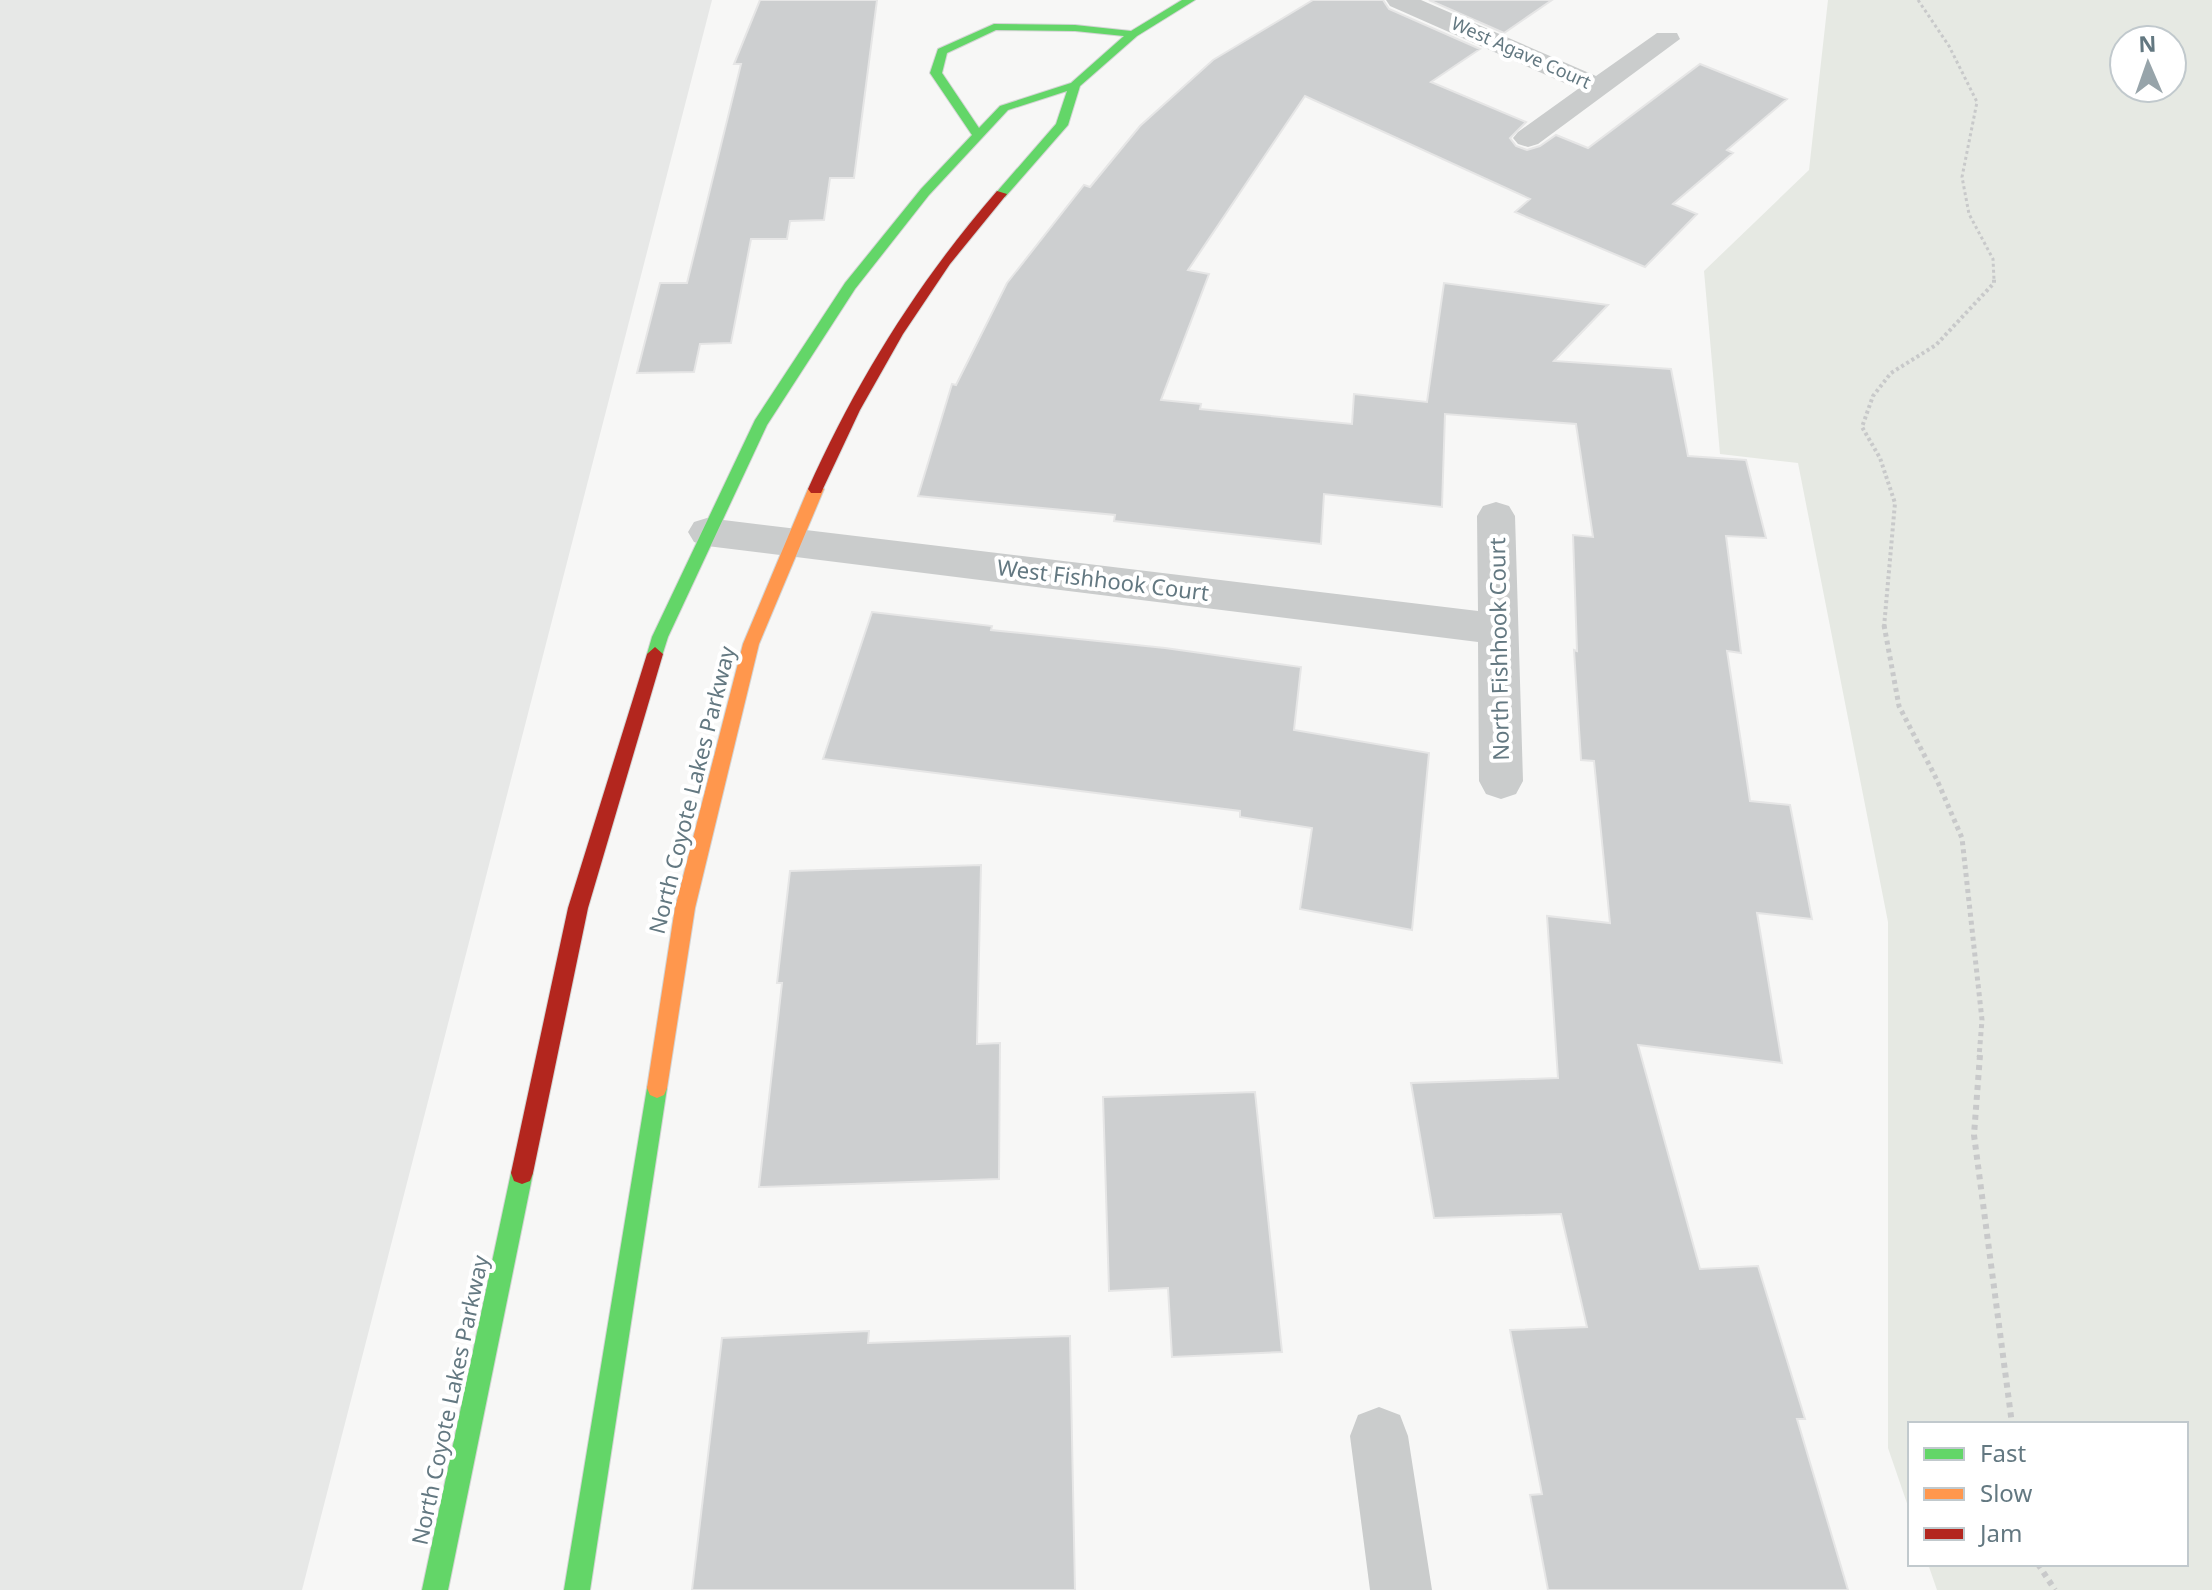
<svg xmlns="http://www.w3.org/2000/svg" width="2212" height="1590" viewBox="0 0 2212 1590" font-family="'Noto Sans',sans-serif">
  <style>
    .built { fill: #e7e8e7 }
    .green { fill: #e6e9e3; fill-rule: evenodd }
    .building { fill: #cdcfd0; stroke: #e6e6e6; stroke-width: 2 }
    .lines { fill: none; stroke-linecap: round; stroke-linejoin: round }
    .fast-casing { stroke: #d3d4d4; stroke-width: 2 }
    .slow-casing { stroke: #d3d4d4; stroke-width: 2 }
    .jam-casing { stroke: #d3d4d4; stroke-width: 2 }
    .path-far3 { stroke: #c8c9ca; stroke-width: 3; stroke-dasharray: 3 3; stroke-linecap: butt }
    .path-far2 { stroke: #c8c9ca; stroke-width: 4; stroke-dasharray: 3 3; stroke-linecap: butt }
    .path-far1 { stroke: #c8c9ca; stroke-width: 5; stroke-dasharray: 4 4; stroke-linecap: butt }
    .path { stroke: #c8c9ca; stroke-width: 6; stroke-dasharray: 5 5; stroke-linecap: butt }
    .street { fill: #cacccc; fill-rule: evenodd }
    .fast { fill: #63d668; fill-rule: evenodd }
    .slow { fill: #ff974d; fill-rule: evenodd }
    .jam { fill: #b3261e; fill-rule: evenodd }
    .labels { text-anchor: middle; stroke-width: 8; stroke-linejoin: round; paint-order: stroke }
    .far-street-label { font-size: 18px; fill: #637881; stroke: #fff }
    .street-label { font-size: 22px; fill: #637881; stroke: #fff }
  </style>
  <rect width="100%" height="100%" fill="#f7f7f6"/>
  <!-- built -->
  <path class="built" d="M0,0H712L302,1590H0Z"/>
  <!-- green -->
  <path class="green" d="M1828,0H2212V1590H1937L1928,1564H2186V1424H1910V1512L1888,1448V922L1798,463L1720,454L1704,271L1809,170ZM2124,40H2172V88H2124Z"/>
  <!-- building -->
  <path class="building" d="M760,0H877L854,178H830L824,220L790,221L787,239H751L731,343L700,344L694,372L637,373L660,283H687L741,64H734Z
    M1313,0H1383L1389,9L1480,49L1431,82L1526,122L1510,138L1516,146L1527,150L1540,146L1556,135L1588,148L1700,64L1787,99L1727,150L1733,153L1673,204L1697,214L1645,267L1515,212L1530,199L1305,96L1188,270L1209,274L1161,400L1201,404L1200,409L1352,424L1354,394L1427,402L1444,283L1608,305L1554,361L1671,369L1688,456L1746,460L1766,538L1726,536L1741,653L1727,651L1750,801L1790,805L1812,919L1757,913L1782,1063L1638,1045L1700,1269L1758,1266L1805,1419H1797L1848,1590H1548L1530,1495L1542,1494L1510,1330L1587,1327L1561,1214L1434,1218L1411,1083L1558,1078L1547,916L1610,923L1594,761L1581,760L1574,650L1577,651L1573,535L1593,537L1576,424L1445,414L1442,507L1324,494L1321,544L1114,521L1115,515L918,496L952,384L956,385L1007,283L1084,185L1090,187L1140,126L1213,60Z
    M1429,0H1552L1504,33Z
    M872,612L992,626L991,630L1165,648L1301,667L1294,730L1429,753L1412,930L1300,909L1312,828L1240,817V811L823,759Z
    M981,865L977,1044L1000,1043L999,1179L759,1187L782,983H777L790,871Z
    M1255,1092L1282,1352L1172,1357L1168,1288L1109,1291L1103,1097Z
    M869,1331L868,1343L1070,1336L1075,1590H692L722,1338Z"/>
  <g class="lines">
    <defs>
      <path id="fast" d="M1182,0H1195L1137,36L1080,86L1068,125L1005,197L995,194L1056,124L1067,91L1008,110L929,195L855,289L767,425L668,637L661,659L655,661L649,659L647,654L652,637L755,420L845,283L921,189L972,135L930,73L938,49L994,24L1075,25L1131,31ZM996,30L1075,31L1124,36L1071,83L1000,106L979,128L942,73L947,53Z
        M657,1078L664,1081L667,1088L590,1590H564L647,1088L650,1081Z
        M522,1162L530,1165L533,1173L448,1590H422L511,1173L514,1165Z"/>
      <path id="slow" d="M816,484L824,489L759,644L695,908L667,1088L664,1095L657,1098L650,1095L647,1088L675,908L743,644L808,489Z"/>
      <path id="jam" d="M997,191L1007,194L950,264L903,334L860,410L821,493H811L808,489C857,380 918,282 997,191Z
        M655,647L663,654L588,908L533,1173L530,1181L522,1184L514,1181L511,1173L568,908L647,654Z"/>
    </defs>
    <!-- fast casing -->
    <use href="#fast" class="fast-casing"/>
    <!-- slow casing -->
    <use href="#slow" class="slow-casing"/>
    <!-- jam casing -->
    <use href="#jam" class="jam-casing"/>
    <!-- path-far3 -->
    <path class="path-far3" d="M1918,0L1949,46L1977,102L1962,177L1969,214L1993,259L1994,280"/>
    <!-- path-far2 -->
    <path class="path-far2" d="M1884,627L1895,503L1880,458L1862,427L1873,396L1891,373L1936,345L1994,283V278"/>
    <!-- path-far1 -->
    <path class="path-far1" d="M1884,625L1899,706L1937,780L1962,838L1982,1020L1979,1057"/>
    <!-- path -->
    <path class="path" d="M1980,1055L1974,1135L2012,1424
      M2038,1564L2055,1590"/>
    <!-- street -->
    <path class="street" d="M1386,0H1421L1596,76L1657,33H1677L1680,39L1538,144L1528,147L1518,144L1513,138L1518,132L1578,89L1390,6Z
      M1496,502L1509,506L1515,516L1523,781L1516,794L1501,799L1486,794L1479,781L1478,642L707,546L694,542L688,532L694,522L707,518L1478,611L1477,516L1483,506Z
      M1379,1407L1400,1415L1408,1436L1432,1590H1370L1350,1436L1358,1415Z"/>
    <!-- fast -->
    <use href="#fast" class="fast"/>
    <!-- slow -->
    <use href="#slow" class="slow"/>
    <!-- jam -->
    <use href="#jam" class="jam"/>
  </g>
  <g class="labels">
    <!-- far-street labels -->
    <g class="far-street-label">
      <text transform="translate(1521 53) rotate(24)" y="6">West Agave Court</text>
    </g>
    <!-- street labels -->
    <g class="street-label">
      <text transform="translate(1103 580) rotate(7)" y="8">West Fishhook Court</text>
      <text transform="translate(1499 649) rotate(-91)" y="8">North Fishhook Court</text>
      <text transform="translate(692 790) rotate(-76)" y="8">North Coyote Lakes Parkway</text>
      <text transform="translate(450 1400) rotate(-78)" y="8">North Coyote Lakes Parkway</text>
    </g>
  </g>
  <!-- legend -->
  <rect x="1908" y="1422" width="280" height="144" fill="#ffffff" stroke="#c1c9cd" stroke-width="2"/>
  <rect x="1924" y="1448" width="40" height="12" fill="#63d668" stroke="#c1c9cd" stroke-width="2"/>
  <text x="1980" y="1462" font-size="24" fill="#637881">Fast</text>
  <rect x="1924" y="1488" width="40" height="12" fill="#ff974d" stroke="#c1c9cd" stroke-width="2"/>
  <text x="1980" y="1502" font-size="24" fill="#637881">Slow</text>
  <rect x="1924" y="1528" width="40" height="12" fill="#b3261e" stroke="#c1c9cd" stroke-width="2"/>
  <text x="1980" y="1542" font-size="24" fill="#637881">Jam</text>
  <!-- north arrow -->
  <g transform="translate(2148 64) rotate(358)"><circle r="38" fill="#ffffff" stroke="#c1c9cd" stroke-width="2"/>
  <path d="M0-6L14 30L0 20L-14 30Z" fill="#97a4aa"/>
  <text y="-12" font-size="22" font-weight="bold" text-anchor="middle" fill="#637881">N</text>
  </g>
</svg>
